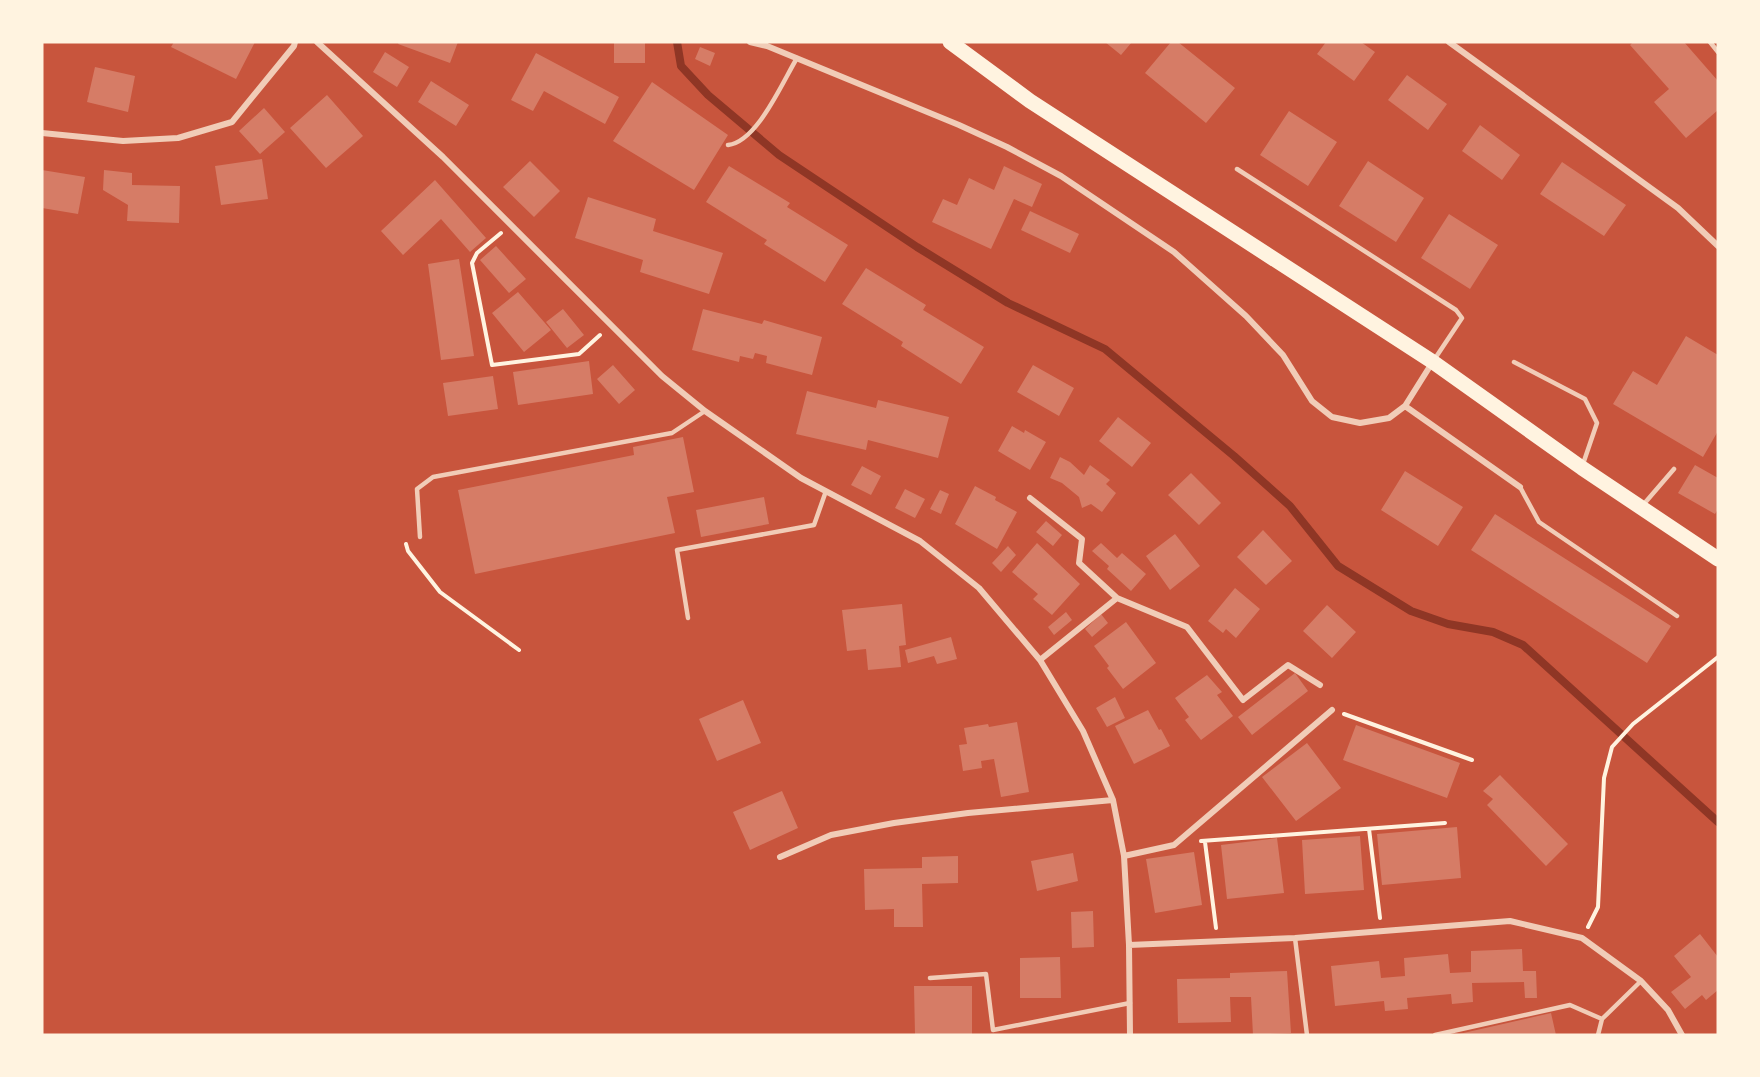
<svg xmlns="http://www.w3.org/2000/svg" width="1760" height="1077" viewBox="0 0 1760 1077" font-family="Inter,sans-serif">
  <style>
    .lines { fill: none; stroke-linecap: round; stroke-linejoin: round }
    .stream { stroke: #8f3625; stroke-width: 8 }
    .building { fill: #d67c66 }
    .path { stroke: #fff3e0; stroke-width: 4 }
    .service { stroke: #f1ccb7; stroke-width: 4.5 }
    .minor { stroke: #f1ccb7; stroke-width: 6 }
    .primary { stroke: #fff3e0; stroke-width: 15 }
  </style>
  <rect width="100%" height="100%" fill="#c8553d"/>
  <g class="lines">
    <!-- stream -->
    <path class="stream" d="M677,42L681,66L708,95L779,155L917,247L1008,303L1105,349L1234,456L1290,506L1338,566L1411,611L1448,624L1493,632L1523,645L1718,822"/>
  </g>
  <!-- building -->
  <path class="building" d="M174,42H255L236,79L171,47Z
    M399,42H458L450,63L398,44Z
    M614,42H645V63H614Z
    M1105,42H1132L1121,55Z
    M1171,42H1178L1235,88L1206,123L1145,73Z
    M1326,42H1361L1375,52L1354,81L1317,54Z
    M1633,42H1684L1718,81V110L1686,138L1654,102L1669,89L1630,45Z
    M700,47L715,53L710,66L695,59Z
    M385,52L409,67L397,87L373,72Z
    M536,53L619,97L605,124L544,91L533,111L511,100Z
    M95,67L135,76L128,112L87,102Z
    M1407,75L1447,104L1428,130L1388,100Z
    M431,81L469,105L456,126L418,102Z
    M652,82L728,135L694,190L613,141Z
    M327,95L363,136L326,168L290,128Z
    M264,108L285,132L260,154L239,131Z
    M1289,111L1337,142L1308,186L1260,155Z
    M1480,125L1520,155L1502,180L1462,151Z
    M262,159L268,199L221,205L215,166Z
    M530,161L560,191L534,217L503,187Z
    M1368,161L1424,198L1396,242L1339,206Z
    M1562,162L1626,205L1604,236L1540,194Z
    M729,166L790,203L787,207L848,245L825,282L764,244L767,240L706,202Z
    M1004,166L1042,184L1032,207L1014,199L991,249L932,222L943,199L957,205L969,178L994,190Z
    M42,170L85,177L78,214L42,208Z
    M104,170L132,173V185L180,186L179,223L127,221L128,205L103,190Z
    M435,180L486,238L470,252L441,219L403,255L381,231Z
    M588,197L656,219L653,231L723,253L709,294L640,272L643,260L575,238Z
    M1030,211L1079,234L1070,253L1021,230Z
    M1449,214L1498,245L1470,289L1421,258Z
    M496,246L526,279L509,293L480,260Z
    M459,259L474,356L441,360L428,264Z
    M866,268L926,305L923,310L984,347L961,384L901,346L903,342L842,304Z
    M518,292L551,330L524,352L492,313Z
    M563,309L584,335L567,348L546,322Z
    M703,309L762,324L764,320L822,337L812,375L766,363L767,356L755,353L753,359L740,356L739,362L692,350Z
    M1686,336L1718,355V431L1703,457L1613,404L1633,371L1657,385Z
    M589,361L593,394L518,405L513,372Z
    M613,365L635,390L619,404L597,379Z
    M1033,365L1074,388L1059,416L1017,392Z
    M493,376L498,409L448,416L443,383Z
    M807,391L876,408L878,400L949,417L938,458L868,440L866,450L796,434Z
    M1118,417L1151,443L1132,467L1099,441Z
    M1012,426L1024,433L1025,430L1046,442L1030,470L998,451Z
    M683,437L694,492L667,497L675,533L475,574L458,490L634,455L633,447Z
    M1060,457L1070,462L1084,475L1090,465L1110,480L1106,484L1116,493L1102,512L1091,504L1082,508L1079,497L1062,483L1050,478Z
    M1695,465L1718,478V509L1715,514L1678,493Z
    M862,466L881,476L871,495L851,485Z
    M1405,471L1463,507L1438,546L1381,510Z
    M1191,473L1221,503L1199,525L1168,495Z
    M975,486L996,497L995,500L1017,512L997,549L955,524Z
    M905,489L925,499L915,518L895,508Z
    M940,490L949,494L941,514L930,509Z
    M764,497L769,524L701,537L696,510Z
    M1495,514L1671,626L1647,663L1471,550Z
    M1046,521L1062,535L1053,546L1036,532Z
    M1263,530L1292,561L1266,585L1237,557Z
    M1175,534L1200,566L1170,590L1146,556Z
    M1037,543L1080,584L1052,615L1033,599L1038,594L1012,572Z
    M1101,543L1117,558L1122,553L1146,574L1131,591L1107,569L1109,566L1092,551Z
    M1008,546L1016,555L1001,572L992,563Z
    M1235,588L1260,609L1236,638L1226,629L1223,633L1208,621Z
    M902,604L906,645L899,646L901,667L868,670L866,649L847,651L842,610Z
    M1327,605L1356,632L1332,658L1303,631Z
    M1066,612L1072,620L1054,635L1048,627Z
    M1101,614L1108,623L1092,637L1085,629Z
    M1126,622L1156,663L1123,689L1107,668L1109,666L1094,646Z
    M951,637L957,659L937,664L934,656L908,663L905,650Z
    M1295,673L1308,691L1252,735L1238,717Z
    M1207,675L1222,692L1217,695L1233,716L1201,740L1185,720L1189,717L1175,698Z
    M1115,697L1125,718L1107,727L1096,708Z
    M743,700L761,743L717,761L699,719Z
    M1148,710L1159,730L1161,729L1170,746L1134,764L1115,726Z
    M1017,722L1029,792L1001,797L994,759L981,761L982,768L963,771L959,745L967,744L964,728L988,724L989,727Z
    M1356,725L1460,763L1447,798L1343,760Z
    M1307,743L1341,788L1296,821L1262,777Z
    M1500,775L1568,844L1546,866L1487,805L1493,799L1483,791Z
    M782,791L798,828L750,850L733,812Z
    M1457,827L1461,878L1382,885L1377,834Z
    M1360,836L1364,890L1305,894L1302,840Z
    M1277,838L1284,893L1227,899L1221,845Z
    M1194,852L1202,905L1155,913L1146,859Z
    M1073,853L1078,881L1037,891L1031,861Z
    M958,856V883L922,884L923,927H894V909L865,910L864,869L922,868V857Z
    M1093,911L1094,947L1072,948L1071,912Z
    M1700,934L1718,957V990L1706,1000L1702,995L1685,1009L1671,992L1691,977L1674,956Z
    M1522,949L1523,971H1536L1537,998H1525L1524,982L1472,983L1473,1002L1452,1004L1451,994L1407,998L1408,1009L1385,1011L1384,1001L1335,1006L1331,966L1379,961L1381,978L1405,976L1404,958L1448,954L1450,973L1471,972V951Z
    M1060,957L1061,998H1020V958Z
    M1287,971L1291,1033L1253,1035L1251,997H1230L1231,1022L1178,1023L1177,979L1230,978V973Z
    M914,986H972V1035H915Z
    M1551,1013L1556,1035H1459V1034Z"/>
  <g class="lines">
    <!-- path -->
    <path class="path" d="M501,233L477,253L472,263L492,365L579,354L600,335
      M406,544L408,551L440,592L519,650
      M1344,714L1472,760
      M1369,829L1380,918
      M1201,841L1445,823
      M1205,842L1216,928
      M1588,927L1598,907L1604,778L1612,747L1633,724L1718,657"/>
    <!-- service -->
    <path class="service" d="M1710,42L1718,52
      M728,145C757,142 782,83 797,58
      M1237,169L1456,310L1462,318L1434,360
      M1514,362L1585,399L1597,423L1583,464
      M1520,487L1539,522L1677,616
      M1643,505L1674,469
      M420,537L417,489L433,477L672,433L705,411
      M688,618L677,550L814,525L826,491
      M1295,938L1307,1035
      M930,978L986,974L993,1030L1130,1003
      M1435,1035L1570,1005L1602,1019
      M1598,1035L1602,1019L1641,981"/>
    <!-- minor -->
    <path class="minor" d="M317,42L443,157L662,376L705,411L801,478L920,541L979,588L1040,660L1083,731L1113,800L1124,856L1129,945L1130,1035
      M750,42L767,46L959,125L1007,147L1061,176L1174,252L1246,316L1283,355L1312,401L1332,417L1360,423L1389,418L1405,406L1432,363
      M1449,42L1678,208L1718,246
      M42,133L123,141L178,138L232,122L294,46L295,42
      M1405,406L1520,487
      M1030,498L1082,539L1079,563L1117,598
      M1040,660L1117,598L1187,627L1243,700L1288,665L1320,685
      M1124,856L1174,845L1332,710
      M780,857L831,835L894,823L968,813L1113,800
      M1129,945L1295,938L1510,921L1582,938L1641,981L1668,1010L1682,1035"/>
    <!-- primary -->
    <path class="primary" d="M950,42L1030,101L1433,362L1582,468L1718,559"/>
  </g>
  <!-- border -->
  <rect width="1760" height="1077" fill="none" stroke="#fff3e0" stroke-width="87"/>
</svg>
